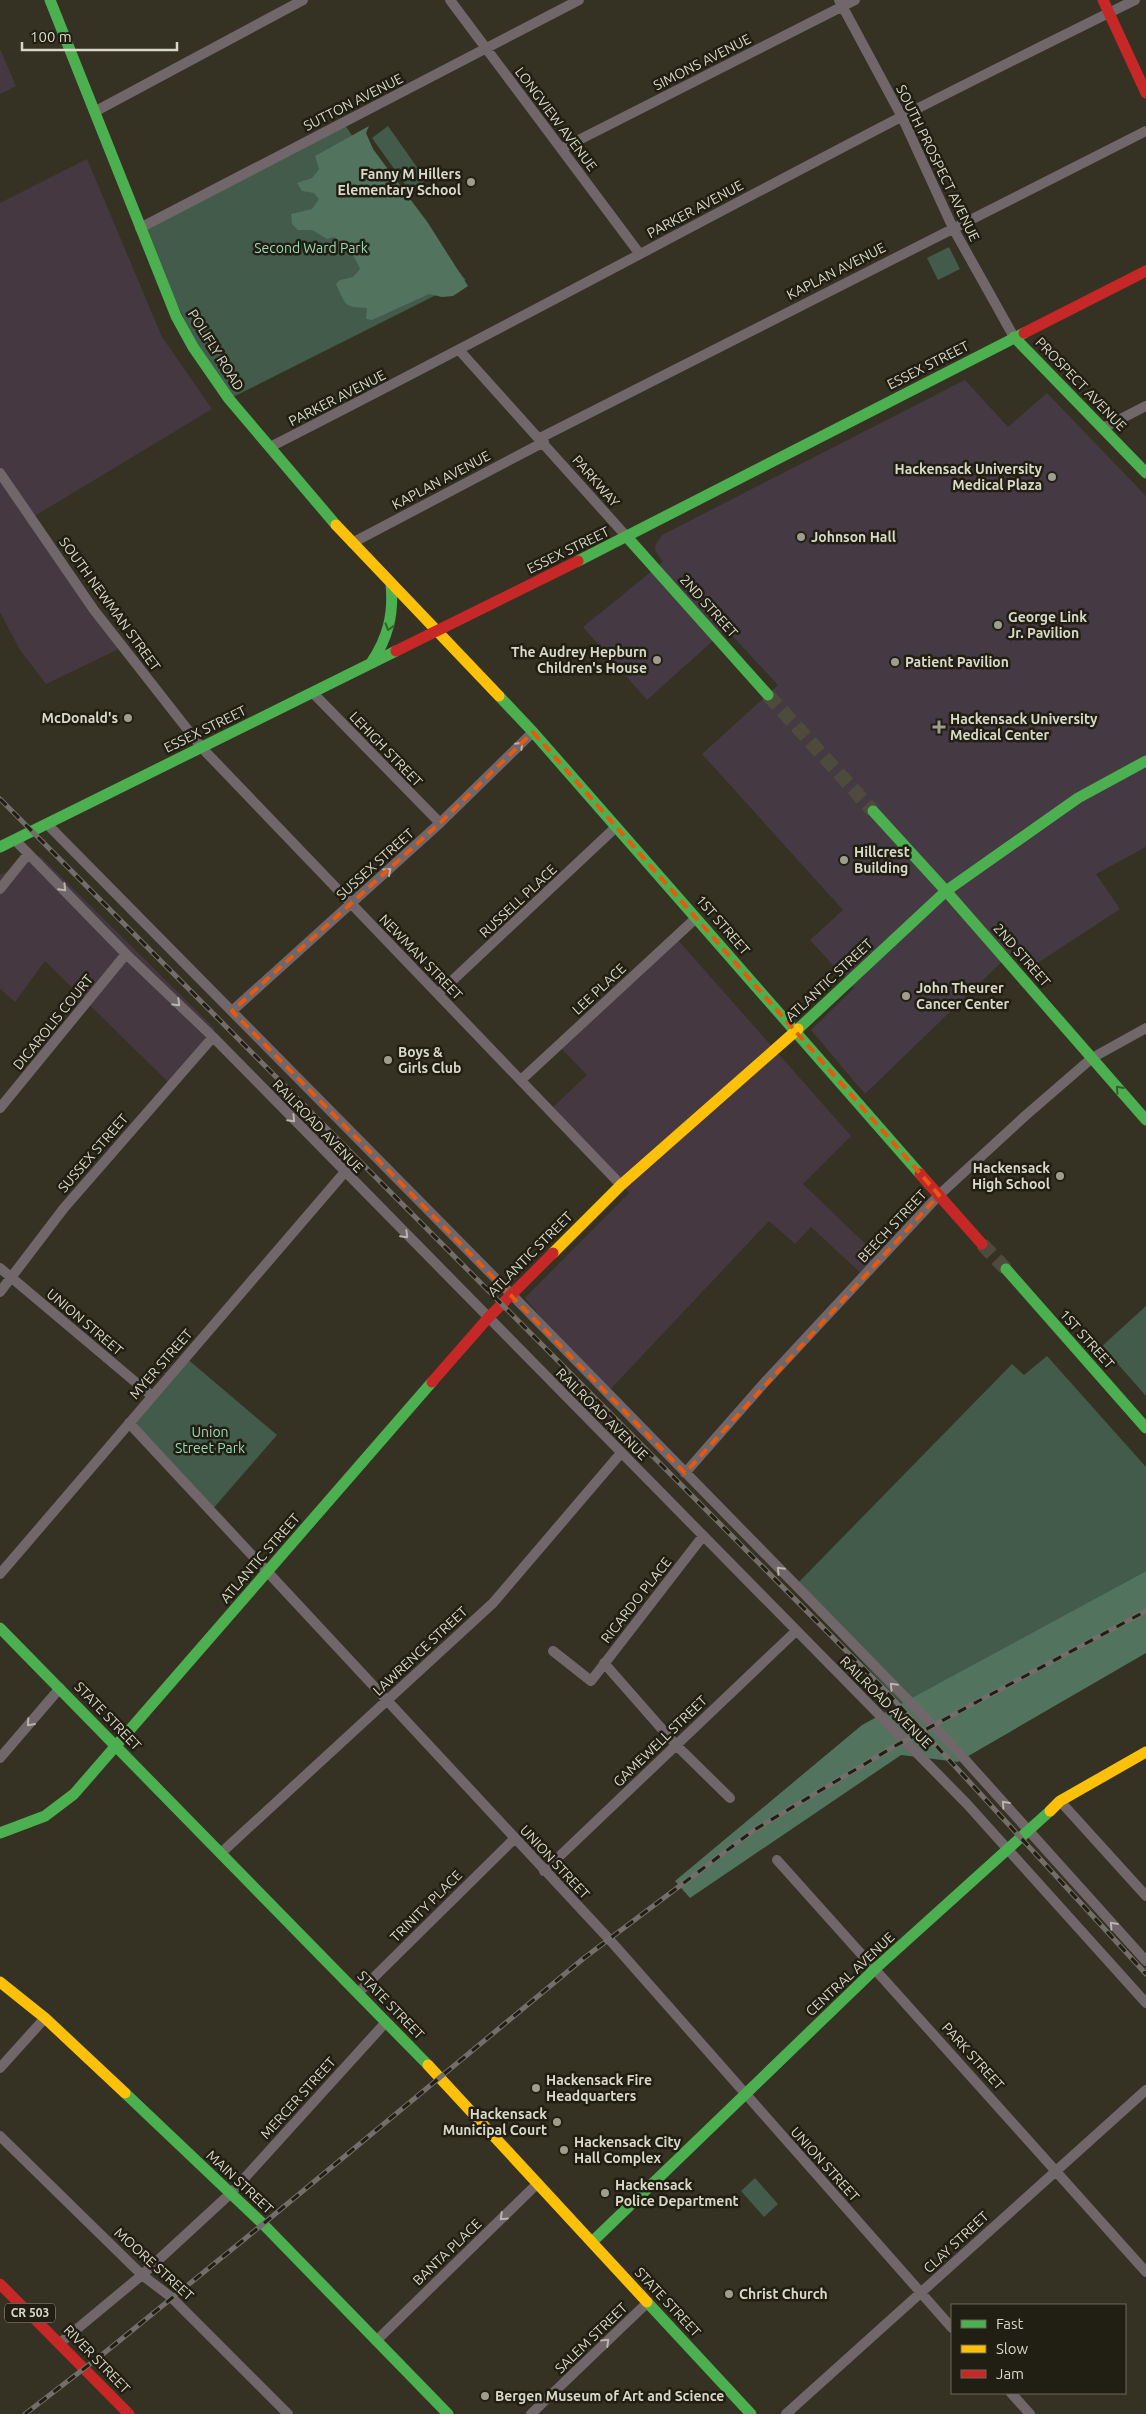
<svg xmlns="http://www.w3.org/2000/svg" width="1146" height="2414" viewBox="0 0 1146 2414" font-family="Ubuntu,sans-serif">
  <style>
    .industrial { fill: #463840 }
    .medical { fill: #453944 }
    .green { fill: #425b4a }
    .forest { fill: #52735e }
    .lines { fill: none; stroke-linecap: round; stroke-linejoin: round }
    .secondary-tunnel { stroke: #4e4b3c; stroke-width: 14; stroke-dasharray: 14 7; stroke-linecap: butt }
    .street { stroke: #71666a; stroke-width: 10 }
    .fast { stroke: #4caf50; stroke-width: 11 }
    .slow { stroke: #ffc107; stroke-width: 11 }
    .jam { stroke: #c62828; stroke-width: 11 }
    .rail-casing { stroke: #736e69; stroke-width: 5 }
    .rail { stroke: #211f13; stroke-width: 3; stroke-dasharray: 9; stroke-linecap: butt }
    .oneway { stroke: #34602e }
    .oneway2 { stroke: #bab5ab }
    .marked { fill: none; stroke: #e8590c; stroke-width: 4; stroke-dasharray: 10 6; stroke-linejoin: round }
    .poi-dot { fill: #a09d8e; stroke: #211f13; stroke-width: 2 }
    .labels { text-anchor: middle; stroke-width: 5; stroke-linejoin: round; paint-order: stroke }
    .shield { fill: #211f13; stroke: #a2a091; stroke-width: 1 }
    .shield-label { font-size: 12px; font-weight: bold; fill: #d9d7c7 }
    .street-label { font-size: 14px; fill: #d9d7c7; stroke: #211f13 }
    .poi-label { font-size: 14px; font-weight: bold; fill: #d9d7c7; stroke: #211f13; text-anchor: start }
    .park-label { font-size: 14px; fill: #97d9b3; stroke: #211f13 }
  </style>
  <rect width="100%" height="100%" fill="#353223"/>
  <!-- industrial -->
  <path class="industrial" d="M0,49L16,86L0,94Z
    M87,159L162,337L212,409L28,520L125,646L46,684L20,650L0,612V203Z
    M40,856L215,1029L171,1085L45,961L15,1002L0,989V875Z
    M677,939L851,1136L803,1184L880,1258L864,1276L811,1227L795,1244L769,1221L605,1395L525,1298L629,1193L550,1110L587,1075L559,1046Z"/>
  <!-- medical -->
  <path class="medical" d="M965,380L1008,427L1047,393L1146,496V847L1096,874L1120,909L1030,968L1015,949L865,1094L811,1030L854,988L810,940L843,910L702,754L778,685L726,629L647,700L583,627L663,562L655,550L656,544L662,535Z"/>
  <!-- green -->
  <path class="green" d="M343,122L375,170L466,280L229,399L212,376L140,228Z
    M388,126L426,180L410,191L372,138Z
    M949,247L960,269L938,280L927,258Z
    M1146,1306V1396L1102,1346Z
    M1047,1356L1146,1467V1571L902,1704L793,1588L1012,1364L1024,1375Z
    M185,1357L277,1435L211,1511L129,1423Z
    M755,2178L778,2204L764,2217L741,2191Z"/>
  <!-- forest -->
  <path class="forest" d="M369,126L366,133L373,149L428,223L468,286L453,296L442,297L429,294L372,320L366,319L367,308C344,307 346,306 336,284L340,280L353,277L360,269C356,258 344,242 334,237L327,239L312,230H298L292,224L291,214L312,209L319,199L314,193L302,191L297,183L312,178L319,169L315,156Z
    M1146,1571V1653L958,1762L901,1755L690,1898L675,1881L862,1725Z"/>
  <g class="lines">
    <!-- secondary-tunnel -->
    <path class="secondary-tunnel" d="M768,695L873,811
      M982,1244L1006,1269"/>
    <!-- street -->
    <path class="street" d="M450,0L639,253
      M839,0L902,117L953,228L1014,337
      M96,111L303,0
      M561,149L855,0
      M140,228L579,0
      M460,351L627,537
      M1103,428L1146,406
      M540,438L1146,131
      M270,447C481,340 689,227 899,118C977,78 1056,39 1135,0
      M0,473L94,610L202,748L621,1185
      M352,543L544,442
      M313,693L440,823
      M47,824L511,1294L950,1743L1146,1961
      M15,840L126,954L213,1037L967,1804L1146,2003
      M0,889L28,854
      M438,994L616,827
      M232,1011L440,823L533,732
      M521,1080L696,918
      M0,1108L126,954
      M0,1268L152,1396
      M0,1292L64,1208L213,1037
      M129,1423L609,1939L952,2328
      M685,1473L765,1382L939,1195L1025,1116L1092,1058L1146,1028
      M0,1574L344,1173
      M553,1651L591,1681L703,1536
      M604,1663L676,1745L730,1798
      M0,1758L60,1688
      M1060,1801L1146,1896
      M221,1853L493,1603L621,1453
      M777,1860L1146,2272
      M544,1871L796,1631
      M358,1993L514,1839
      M0,2068L45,2018
      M0,2136L142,2275L171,2297L288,2414
      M376,2341L538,2183
      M60,2343L142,2275L231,2193L386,2022
      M1011,2393L1030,2414
      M531,2414L648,2302
      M786,2414L1146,2090"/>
    <!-- fast -->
    <path class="fast" d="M50,0L176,316L193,347L229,399L336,525
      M1014,337L1146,473
      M627,537L768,695
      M578,561L1024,333
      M371,663C388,638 394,614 391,584
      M499,696L533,732L920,1174
      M873,811L946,891L1146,1120
      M0,847L396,651
      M798,1029L946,891L1078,798L1146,761
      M1006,1269L1146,1428
      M0,1628L428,2065
      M0,1833L45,1816L74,1794L432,1382
      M125,2093L263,2224L448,2414
      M592,2242L876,1968L1050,1811
      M647,2302L751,2414"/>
    <!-- slow -->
    <path class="slow" d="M336,525L499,696
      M553,1253L621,1185L798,1029
      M1050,1811L1060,1801L1146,1752
      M0,1982L45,2018L125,2093
      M428,2065L647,2302"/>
    <!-- jam -->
    <path class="jam" d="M1103,0L1146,93
      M1024,333L1146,271
      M396,651L578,561
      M920,1174L982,1244
      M432,1382L488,1318L553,1253
      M0,2284L129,2414"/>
    <defs>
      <path id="rail" d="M0,799L884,1689L1146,1974
        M25,2414L103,2354L263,2224L584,1958L754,1830L895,1746L1146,1611"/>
    </defs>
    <!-- rail casing -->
    <use href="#rail" class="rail-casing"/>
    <!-- rail -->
    <use href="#rail" class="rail"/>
  </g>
  <!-- one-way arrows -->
  <defs><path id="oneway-chevron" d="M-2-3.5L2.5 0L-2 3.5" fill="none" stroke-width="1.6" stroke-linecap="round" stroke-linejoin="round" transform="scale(1.25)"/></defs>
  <g class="oneway">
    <use href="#oneway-chevron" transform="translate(389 627) rotate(106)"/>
    <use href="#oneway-chevron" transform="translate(1119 1089) rotate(-132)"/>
  </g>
  <g class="oneway2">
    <use href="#oneway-chevron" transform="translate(520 745) rotate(-45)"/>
    <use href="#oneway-chevron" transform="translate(388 871) rotate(-42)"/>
    <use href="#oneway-chevron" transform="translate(63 888) rotate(46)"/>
    <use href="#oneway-chevron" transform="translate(177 1003) rotate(44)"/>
    <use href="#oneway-chevron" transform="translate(292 1119) rotate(46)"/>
    <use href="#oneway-chevron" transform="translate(405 1235) rotate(45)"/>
    <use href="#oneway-chevron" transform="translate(780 1570) rotate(-134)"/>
    <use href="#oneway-chevron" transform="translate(893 1686) rotate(-134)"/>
    <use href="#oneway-chevron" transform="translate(30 1723) rotate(131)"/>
    <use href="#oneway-chevron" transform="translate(1005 1804) rotate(-132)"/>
    <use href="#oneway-chevron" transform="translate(1113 1925) rotate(-132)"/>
    <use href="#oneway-chevron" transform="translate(503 2217) rotate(136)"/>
    <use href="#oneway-chevron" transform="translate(606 2342) rotate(-44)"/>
  </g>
  <!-- marked area -->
  <path class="marked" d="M533,732L939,1195L685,1473L232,1011L440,823Z"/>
  <!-- markers -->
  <g class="poi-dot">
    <circle cx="471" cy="182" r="5"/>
    <circle cx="1052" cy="477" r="5"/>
    <circle cx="801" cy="537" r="5"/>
    <circle cx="998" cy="625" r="5"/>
    <circle cx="657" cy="660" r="5"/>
    <circle cx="895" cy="662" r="5"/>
    <circle cx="128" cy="718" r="5"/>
    <path d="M936.5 719.5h5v5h5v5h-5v5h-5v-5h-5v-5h5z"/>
    <circle cx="844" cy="860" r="5"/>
    <circle cx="906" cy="996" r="5"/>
    <circle cx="388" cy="1060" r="5"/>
    <circle cx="1060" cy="1176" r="5"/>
    <circle cx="536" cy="2088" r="5"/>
    <circle cx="557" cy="2122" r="5"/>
    <circle cx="564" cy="2150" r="5"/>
    <circle cx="605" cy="2193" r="5"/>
    <circle cx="729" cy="2294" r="5"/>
    <circle cx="485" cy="2396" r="5"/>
  </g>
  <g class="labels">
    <!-- shield labels -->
    <rect class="shield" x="5" y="2303.5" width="50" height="19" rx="4"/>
    <g class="shield-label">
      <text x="30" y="2317">CR 503</text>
    </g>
    <!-- street labels -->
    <g class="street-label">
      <text transform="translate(702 62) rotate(-27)" y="5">SIMONS AVENUE</text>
      <text transform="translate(353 102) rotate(-27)" y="5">SUTTON AVENUE</text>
      <text transform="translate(556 119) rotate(53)" y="5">LONGVIEW AVENUE</text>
      <text transform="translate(938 163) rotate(64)" y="5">SOUTH PROSPECT AVENUE</text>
      <text transform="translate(695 209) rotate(-28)" y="5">PARKER AVENUE</text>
      <text transform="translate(836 271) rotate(-27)" y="5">KAPLAN AVENUE</text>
      <text transform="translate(216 350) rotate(58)" y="5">POLIFLY ROAD</text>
      <text transform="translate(928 365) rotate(-27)" y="5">ESSEX STREET</text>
      <text transform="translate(1081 384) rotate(46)" y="5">PROSPECT AVENUE</text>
      <text transform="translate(337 398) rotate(-27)" y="5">PARKER AVENUE</text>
      <text transform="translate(441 480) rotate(-28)" y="5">KAPLAN AVENUE</text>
      <text transform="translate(596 481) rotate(49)" y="5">PARKWAY</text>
      <text transform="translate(568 550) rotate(-26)" y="5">ESSEX STREET</text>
      <text transform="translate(110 604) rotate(54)" y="5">SOUTH NEWMAN STREET</text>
      <text transform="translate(709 606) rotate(48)" y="5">2ND STREET</text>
      <text transform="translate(205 729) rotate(-26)" y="5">ESSEX STREET</text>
      <text transform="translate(386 749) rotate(46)" y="5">LEHIGH STREET</text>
      <text transform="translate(375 864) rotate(-42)" y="5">SUSSEX STREET</text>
      <text transform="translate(518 901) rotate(-43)" y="5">RUSSELL PLACE</text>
      <text transform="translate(723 925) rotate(49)" y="5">1ST STREET</text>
      <text transform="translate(1022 955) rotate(49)" y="5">2ND STREET</text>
      <text transform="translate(421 957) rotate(46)" y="5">NEWMAN STREET</text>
      <text transform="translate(829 980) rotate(-43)" y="5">ATLANTIC STREET</text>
      <text transform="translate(599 989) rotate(-43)" y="5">LEE PLACE</text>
      <text transform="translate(53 1022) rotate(-51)" y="5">DICAROLIS COURT</text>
      <text transform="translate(318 1126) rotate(46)" y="5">RAILROAD AVENUE</text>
      <text transform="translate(93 1153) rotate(-49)" y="5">SUSSEX STREET</text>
      <text transform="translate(892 1226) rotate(-47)" y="5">BEECH STREET</text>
      <text transform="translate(530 1254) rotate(-45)" y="5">ATLANTIC STREET</text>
      <text transform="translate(85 1322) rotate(40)" y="5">UNION STREET</text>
      <text transform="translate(1087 1339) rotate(48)" y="5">1ST STREET</text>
      <text transform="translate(161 1364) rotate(-49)" y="5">MYER STREET</text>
      <text transform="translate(602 1414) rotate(45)" y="5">RAILROAD AVENUE</text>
      <text transform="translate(260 1558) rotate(-49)" y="5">ATLANTIC STREET</text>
      <text transform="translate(636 1600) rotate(-52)" y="5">RICARDO PLACE</text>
      <text transform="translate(420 1651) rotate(-43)" y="5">LAWRENCE STREET</text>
      <text transform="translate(886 1702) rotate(45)" y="5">RAILROAD AVENUE</text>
      <text transform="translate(108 1716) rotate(46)" y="5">STATE STREET</text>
      <text transform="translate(660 1741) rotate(-44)" y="5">GAMEWELL STREET</text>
      <text transform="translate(555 1862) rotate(47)" y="5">UNION STREET</text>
      <text transform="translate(426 1906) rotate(-45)" y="5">TRINITY PLACE</text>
      <text transform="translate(850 1974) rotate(-43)" y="5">CENTRAL AVENUE</text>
      <text transform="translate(391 2005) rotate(46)" y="5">STATE STREET</text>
      <text transform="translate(973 2056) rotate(48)" y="5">PARK STREET</text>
      <text transform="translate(298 2098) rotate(-48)" y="5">MERCER STREET</text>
      <text transform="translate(825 2164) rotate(48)" y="5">UNION STREET</text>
      <text transform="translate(240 2182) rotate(43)" y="5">MAIN STREET</text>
      <text transform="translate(956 2242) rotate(-43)" y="5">CLAY STREET</text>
      <text transform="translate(447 2252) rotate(-44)" y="5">BANTA PLACE</text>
      <text transform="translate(154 2264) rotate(42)" y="5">MOORE STREET</text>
      <text transform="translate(668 2302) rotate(47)" y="5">STATE STREET</text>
      <text transform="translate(591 2338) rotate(-44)" y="5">SALEM STREET</text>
      <text transform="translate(97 2359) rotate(46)" y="5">RIVER STREET</text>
    </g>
    <!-- poi labels -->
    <g class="poi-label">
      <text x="461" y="179" text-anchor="end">Fanny M Hillers<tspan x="461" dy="16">Elementary School</tspan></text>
      <text x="1042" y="474" text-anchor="end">Hackensack University<tspan x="1042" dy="16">Medical Plaza</tspan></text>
      <text x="811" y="542">Johnson Hall</text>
      <text x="1008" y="622">George Link<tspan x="1008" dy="16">Jr. Pavilion</tspan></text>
      <text x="647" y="657" text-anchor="end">The Audrey Hepburn<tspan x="647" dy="16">Children's House</tspan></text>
      <text x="905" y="667">Patient Pavilion</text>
      <text x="118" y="723" text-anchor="end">McDonald's</text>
      <text x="950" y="724">Hackensack University<tspan x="950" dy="16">Medical Center</tspan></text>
      <text x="854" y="857">Hillcrest<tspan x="854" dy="16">Building</tspan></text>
      <text x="916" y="993">John Theurer<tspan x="916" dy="16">Cancer Center</tspan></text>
      <text x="398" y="1057">Boys &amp;<tspan x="398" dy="16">Girls Club</tspan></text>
      <text x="1050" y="1173" text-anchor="end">Hackensack<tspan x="1050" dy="16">High School</tspan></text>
      <text x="546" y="2085">Hackensack Fire<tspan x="546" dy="16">Headquarters</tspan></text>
      <text x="547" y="2119" text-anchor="end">Hackensack<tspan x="547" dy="16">Municipal Court</tspan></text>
      <text x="574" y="2147">Hackensack City<tspan x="574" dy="16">Hall Complex</tspan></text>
      <text x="615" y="2190">Hackensack<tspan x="615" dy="16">Police Department</tspan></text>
      <text x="739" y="2299">Christ Church</text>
      <text x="495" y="2401">Bergen Museum of Art and Science</text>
    </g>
    <!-- park labels -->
    <g class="park-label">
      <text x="311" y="253">Second Ward Park</text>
      <text x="210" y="1437">Union<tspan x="210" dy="16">Street Park</tspan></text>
    </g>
  </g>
  <!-- legend -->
  <rect x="951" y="2304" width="175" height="90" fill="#211f13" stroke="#6b695b"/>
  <rect x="961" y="2320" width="25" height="8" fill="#4caf50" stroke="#6b695b"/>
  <text x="996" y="2329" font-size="15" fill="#d9d7c7">Fast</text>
  <rect x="961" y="2345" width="25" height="8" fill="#ffc107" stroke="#6b695b"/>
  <text x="996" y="2354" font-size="15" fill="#d9d7c7">Slow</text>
  <rect x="961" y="2370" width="25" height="8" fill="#c62828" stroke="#6b695b"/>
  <text x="996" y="2379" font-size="15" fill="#d9d7c7">Jam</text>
  <!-- scale -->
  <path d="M22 42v8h155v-8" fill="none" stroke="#d9d7c7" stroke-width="2.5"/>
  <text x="30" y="42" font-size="15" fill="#d9d7c7" stroke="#211f13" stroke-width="4" paint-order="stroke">100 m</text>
</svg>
